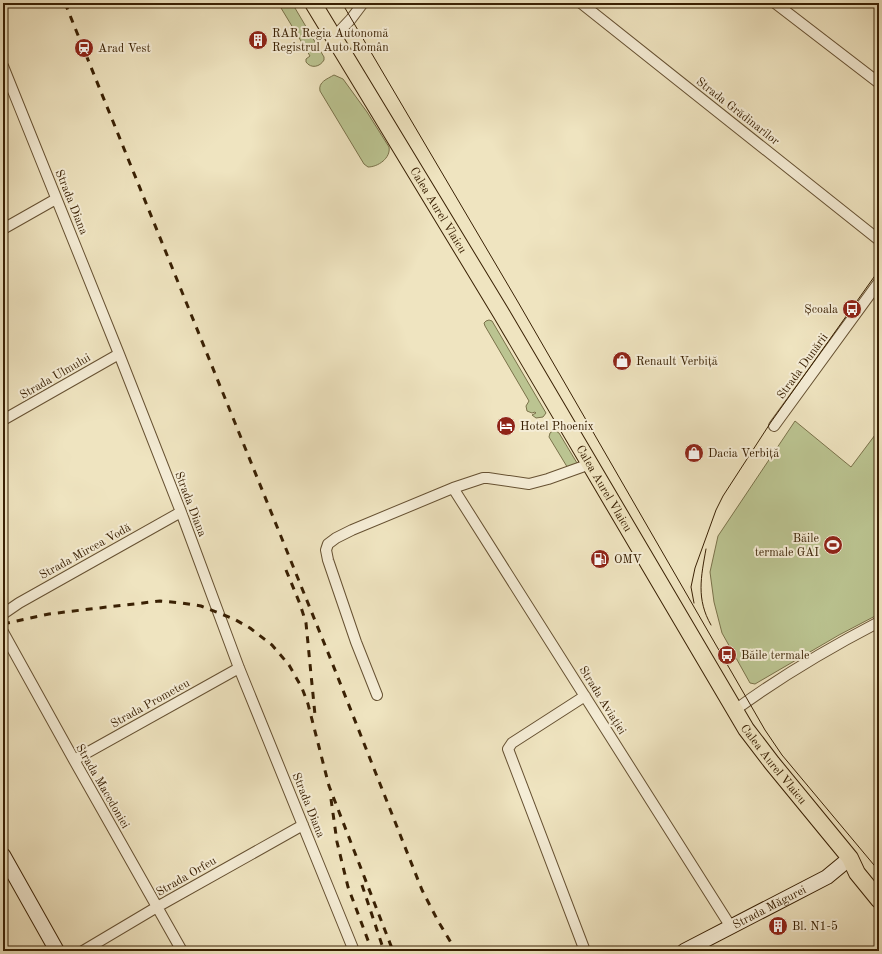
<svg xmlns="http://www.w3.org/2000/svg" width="882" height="954" viewBox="0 0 882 954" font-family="'Old Standard TT',serif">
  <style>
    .green { fill: #bbc491; stroke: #7a724a }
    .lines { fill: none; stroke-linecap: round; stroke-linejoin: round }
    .street-casing { stroke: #665132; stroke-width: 12 }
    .secondary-casing { stroke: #392003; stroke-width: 16 }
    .primary-casing { stroke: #392003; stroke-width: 18 }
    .street { stroke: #f5edd6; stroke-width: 10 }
    .secondary { stroke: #f5edd6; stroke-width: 14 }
    .primary { stroke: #efe4c0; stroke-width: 16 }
    .tram { stroke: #392003; stroke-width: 1 }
    .rail { stroke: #392003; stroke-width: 3; stroke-dasharray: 7 7; stroke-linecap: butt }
    .labels { text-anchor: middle; stroke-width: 4; stroke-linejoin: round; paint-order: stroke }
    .poi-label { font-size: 12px; fill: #392003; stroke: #f5edd6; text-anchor: start }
    .street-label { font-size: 12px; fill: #392003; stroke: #f5edd6 }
  </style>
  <rect width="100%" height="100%" fill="#efe4c0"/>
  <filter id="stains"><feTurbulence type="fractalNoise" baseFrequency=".005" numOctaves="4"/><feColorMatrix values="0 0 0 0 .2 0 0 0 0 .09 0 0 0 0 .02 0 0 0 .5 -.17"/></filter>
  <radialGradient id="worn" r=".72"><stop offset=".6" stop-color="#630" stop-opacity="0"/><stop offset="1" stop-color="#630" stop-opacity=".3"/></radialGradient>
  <!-- green -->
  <path class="green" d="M278,3H292L324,57V60C320,67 311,69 306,62V59L310,56Z
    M334,75L343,79L367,112L389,147C391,158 378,167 368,167L364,164L320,91C318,82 327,79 334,75Z
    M489,320L492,321L546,413L543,417L536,418L532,415L536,413L535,412L532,413L527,411L526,406L529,401L485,326L484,323L486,321Z
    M795,421L851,467L878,431L879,432V614L839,635L755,684L750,683L722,633L714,602L710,572L718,536Z
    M554,430L559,433L577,463V465L569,470L549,437L550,433Z"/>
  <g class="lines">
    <defs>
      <path id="street" d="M581,3L879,240
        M775,3L879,83
        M334,37L351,19L363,3
        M3,66L119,354L181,512L239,668L354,951
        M3,229L56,199
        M3,420L119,354
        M774,426L879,282
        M453,488L731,927
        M3,614L19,603L181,512
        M3,632L74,760L182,951
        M377,695L356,642L328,560L326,550L328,544L336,538L352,530L453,488L483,478H488L529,484L548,479L590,464
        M585,696L512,743L508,749L585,951
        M735,710C780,677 829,648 879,622
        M74,760L239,668
        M83,951L157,907L303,825"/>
      <g id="secondary">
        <path d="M3,855L57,951"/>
        <path id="s1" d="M684,951L827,877L850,858"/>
      </g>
      <g id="primary">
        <path id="s2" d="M313,3L501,313L746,729L772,763L850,858L857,873L879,900"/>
      </g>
    </defs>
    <!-- street casing -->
    <use href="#street" class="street-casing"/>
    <!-- secondary casing -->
    <use href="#secondary" class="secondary-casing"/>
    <!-- primary casing -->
    <use href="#primary" class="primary-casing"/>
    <!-- street -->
    <use href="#street" class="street"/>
    <!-- secondary -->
    <use href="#secondary" class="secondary"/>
    <!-- primary -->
    <use href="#primary" class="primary"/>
    <!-- tram -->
    <path class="tram" d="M342,3L518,302L765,730L782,755L879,871
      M706,549C701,577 696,599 711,625
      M694,603L691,587L695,568L716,510L723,496L771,422L879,270"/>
    <!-- rail -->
    <path class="rail" d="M65,3L331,660L422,890L438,921L456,951
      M286,570L300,604L306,623L315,715
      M3,624L49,614L90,609L160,601L182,603L201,606L234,619L250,628L272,645L289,665L302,688L308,704L329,786L393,951
      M331,799L337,842L348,887L372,951
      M362,885L384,951"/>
  </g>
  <!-- icons -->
  <defs>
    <symbol id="building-disc" viewBox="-11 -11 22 22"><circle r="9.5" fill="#8f2418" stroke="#f5edd6"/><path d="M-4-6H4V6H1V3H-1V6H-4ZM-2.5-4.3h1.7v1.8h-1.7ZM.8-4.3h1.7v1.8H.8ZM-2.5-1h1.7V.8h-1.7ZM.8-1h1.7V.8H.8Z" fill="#fff"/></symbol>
    <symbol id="station-disc" viewBox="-11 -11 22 22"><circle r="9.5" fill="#8f2418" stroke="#f5edd6"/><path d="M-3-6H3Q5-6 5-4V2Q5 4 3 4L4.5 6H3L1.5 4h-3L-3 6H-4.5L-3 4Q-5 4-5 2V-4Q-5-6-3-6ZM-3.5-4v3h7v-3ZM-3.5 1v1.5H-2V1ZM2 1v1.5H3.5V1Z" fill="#fff"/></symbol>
    <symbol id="bus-disc" viewBox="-11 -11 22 22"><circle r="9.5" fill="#8f2418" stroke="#f5edd6"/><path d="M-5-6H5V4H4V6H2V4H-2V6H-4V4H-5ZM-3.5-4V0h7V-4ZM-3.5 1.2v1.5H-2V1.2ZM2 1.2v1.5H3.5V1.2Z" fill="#fff"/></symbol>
    <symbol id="shop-disc" viewBox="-11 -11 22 22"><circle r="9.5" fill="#8f2418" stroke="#f5edd6"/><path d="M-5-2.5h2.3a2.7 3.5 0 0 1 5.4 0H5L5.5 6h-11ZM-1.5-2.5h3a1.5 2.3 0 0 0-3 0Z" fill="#fff"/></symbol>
    <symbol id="hotel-disc" viewBox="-11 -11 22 22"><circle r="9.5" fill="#8f2418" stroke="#f5edd6"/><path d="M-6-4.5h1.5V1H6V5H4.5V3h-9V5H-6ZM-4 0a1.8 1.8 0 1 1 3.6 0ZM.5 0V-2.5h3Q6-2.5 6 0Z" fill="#fff"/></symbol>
    <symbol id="stadium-disc" viewBox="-11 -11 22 22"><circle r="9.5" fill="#8f2418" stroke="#f5edd6"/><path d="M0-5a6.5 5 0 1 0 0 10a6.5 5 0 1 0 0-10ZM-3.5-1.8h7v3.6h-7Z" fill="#fff"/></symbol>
    <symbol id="fuel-disc" viewBox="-11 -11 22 22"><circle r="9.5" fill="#8f2418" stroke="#f5edd6"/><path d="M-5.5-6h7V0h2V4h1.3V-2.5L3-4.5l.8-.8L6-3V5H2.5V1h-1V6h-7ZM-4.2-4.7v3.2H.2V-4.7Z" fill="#fff"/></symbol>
  </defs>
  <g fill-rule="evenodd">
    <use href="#building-disc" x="247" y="29" width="22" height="22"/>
    <use href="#station-disc" x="73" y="37" width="22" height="22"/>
    <use href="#bus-disc" x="841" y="298" width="22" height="22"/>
    <use href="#shop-disc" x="611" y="350" width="22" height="22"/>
    <use href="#hotel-disc" x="495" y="415" width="22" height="22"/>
    <use href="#shop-disc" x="683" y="442" width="22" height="22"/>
    <use href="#stadium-disc" x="822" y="534" width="22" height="22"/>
    <use href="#fuel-disc" x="589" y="548" width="22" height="22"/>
    <use href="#bus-disc" x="716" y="644" width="22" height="22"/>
    <use href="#building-disc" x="767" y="915" width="22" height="22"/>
  </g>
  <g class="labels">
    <!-- poi labels -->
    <g class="poi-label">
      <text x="272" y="37">RAR Regia Autonomă<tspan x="272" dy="14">Registrul Auto Român</tspan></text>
      <text x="98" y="52">Arad Vest</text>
      <text x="838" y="313" text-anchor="end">Școala</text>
      <text x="636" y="365">Renault Verbiță</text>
      <text x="520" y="430">Hotel Phoenix</text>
      <text x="708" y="457">Dacia Verbiță</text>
      <text x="819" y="542" text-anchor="end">Băile<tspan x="819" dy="14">termale GAI</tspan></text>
      <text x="614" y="563">OMV</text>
      <text x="741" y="659">Băile termale</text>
      <text x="792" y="930">Bl. N1-5</text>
    </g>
    <!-- street labels -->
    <g class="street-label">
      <text transform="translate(738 111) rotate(38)" y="4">Strada Grădinarilor</text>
      <text transform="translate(72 202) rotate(68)" y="4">Strada Diana</text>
      <text dy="4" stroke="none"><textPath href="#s2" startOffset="242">Calea Aurel Vlaicu</textPath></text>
      <text transform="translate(802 366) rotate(-54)" y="4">Strada Dunării</text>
      <text transform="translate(55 376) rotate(-30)" y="4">Strada Ulmului</text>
      <text dy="4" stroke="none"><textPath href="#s2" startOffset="566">Calea Aurel Vlaicu</textPath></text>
      <text transform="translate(191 504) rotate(69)" y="4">Strada Diana</text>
      <text transform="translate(85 551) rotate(-29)" y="4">Strada Mircea Vodă</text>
      <text transform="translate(603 700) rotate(58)" y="4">Strada Aviației</text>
      <text transform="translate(150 703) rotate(-29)" y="4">Strada Prometeu</text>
      <text dy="4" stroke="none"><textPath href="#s2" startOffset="890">Calea Aurel Vlaicu</textPath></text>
      <text transform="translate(103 786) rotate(60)" y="4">Strada Macedoniei</text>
      <text transform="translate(309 805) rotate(68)" y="4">Strada Diana</text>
      <text transform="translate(186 876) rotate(-30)" y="4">Strada Orfeu</text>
      <text dy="4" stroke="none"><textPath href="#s1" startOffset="96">Strada Măgurei</textPath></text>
    </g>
  </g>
  <!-- margin -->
  <rect width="882" height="954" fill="none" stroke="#efe4c0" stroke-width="16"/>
  <rect x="4" y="4" width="874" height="946" fill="none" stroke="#392003" stroke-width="2"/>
  <rect x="8" y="8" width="866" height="938" fill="none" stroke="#392003"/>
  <rect width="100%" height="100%" filter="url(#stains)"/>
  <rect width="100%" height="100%" fill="url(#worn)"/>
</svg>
